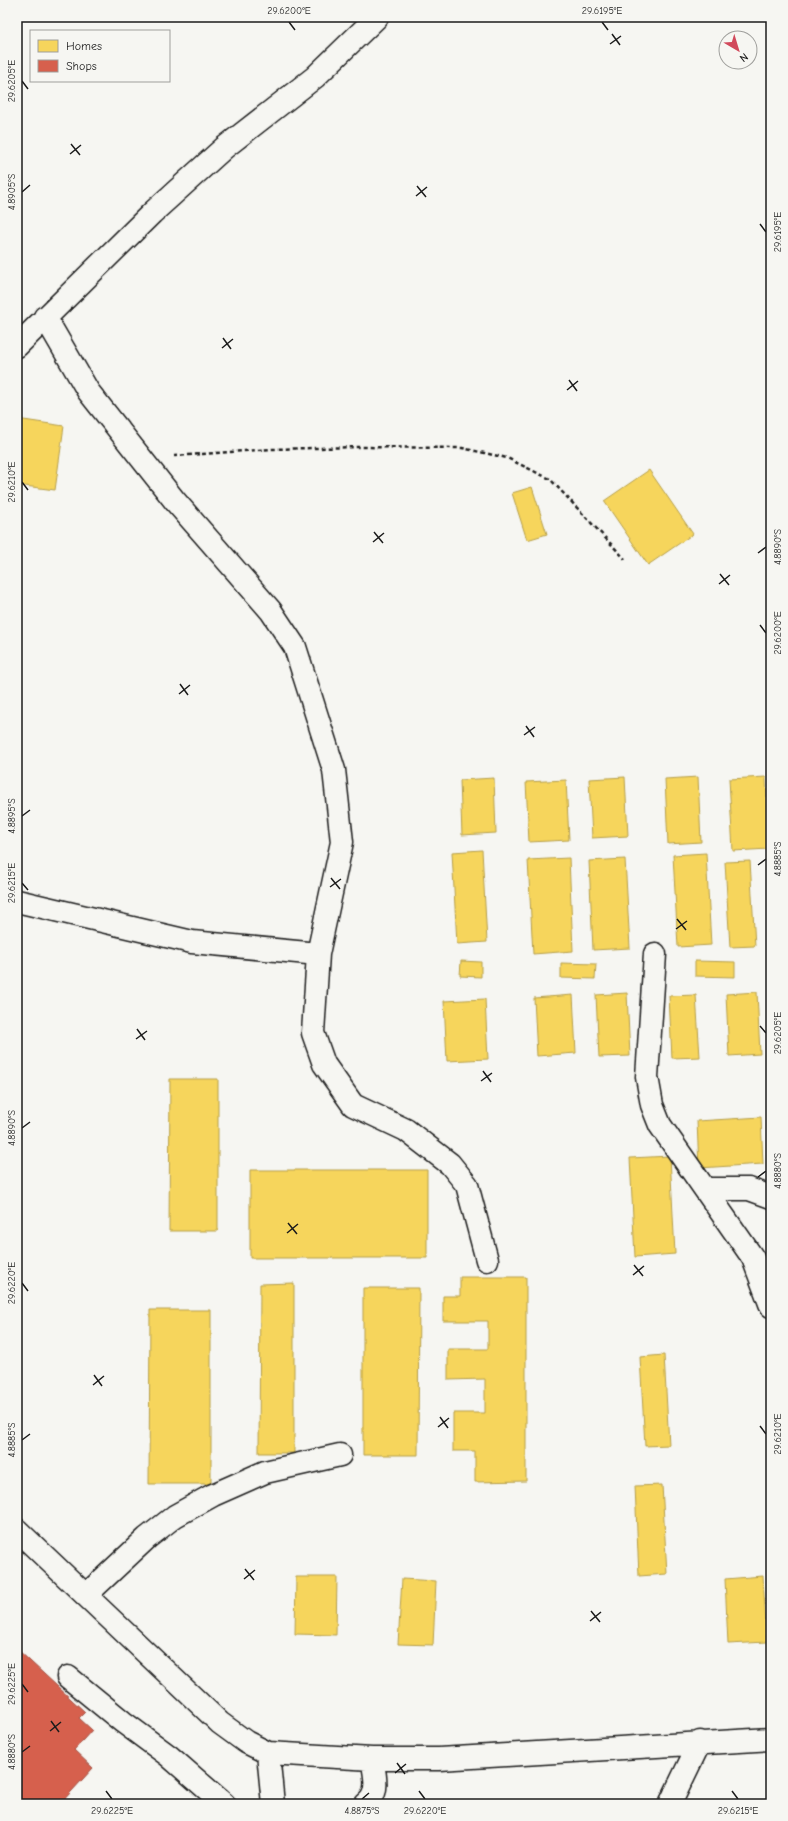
<svg xmlns="http://www.w3.org/2000/svg" width="788" height="1821" viewBox="0 0 788 1821" font-family="'Comic Neue',sans-serif">
  <style>
    .homes { fill: #f6d55c; stroke: #b59e49 }
    .shops { fill: #d6604d; stroke: #9e4c3e }
    .lines { fill: none; stroke-linecap: round; stroke-linejoin: round }
    .minor-casing { stroke: #1c1c1c; stroke-width: 25 }
    .path { stroke: #1c1c1c; stroke-width: 2.5; stroke-dasharray: 4 3; stroke-linecap: butt }
    .minor { stroke: #f6f6f2; stroke-width: 22 }
    .ticks { fill: none; stroke: #1c1c1c; stroke-width: 1.5 }
    .neatline { fill: none; stroke: #1c1c1c; stroke-width: 1.5 }
    .ticks-label { font-size: 10px; text-anchor: middle; fill: #1c1c1c }
  </style>
  <rect width="100%" height="100%" fill="#f6f6f2"/>
  <filter id="ink" filterUnits="userSpaceOnUse"><feTurbulence type="fractalNoise" baseFrequency=".025" numOctaves="2"/><feDisplacementMap in="SourceGraphic" scale="8" xChannelSelector="R" yChannelSelector="G"/><feConvolveMatrix kernelMatrix="1 2 1 2 8 2 1 2 1" color-interpolation-filters="sRGB"/></filter>
  <g filter="url(#ink)">
    <!-- homes -->
    <path class="homes" d="M17,419L64,426L55,490L17,485Z
      M649,470L693,534L648,565L604,501Z
      M532,487L547,534L527,540L512,493Z
      M625,777L628,836L592,838L589,779Z
      M698,777L701,842L668,844L665,779Z
      M766,777L769,849L733,851L729,779Z
      M494,778L496,833L462,835L460,780Z
      M566,780L569,840L529,842L526,782Z
      M482,850L487,942L457,944L452,852Z
      M706,853L711,945L678,947L673,855Z
      M569,858L573,951L533,954L528,860Z
      M625,859L630,948L593,950L589,861Z
      M750,861L755,946L730,947L725,862Z
      M461,961L481,962V977L460,976Z
      M695,961L735,962V977L695,976Z
      M561,963L596,964L595,979L561,978Z
      M757,992L760,1054L729,1056L726,994Z
      M627,993L630,1056L599,1057L596,995Z
      M573,995L576,1053L537,1056L534,998Z
      M696,995L700,1057L672,1058L669,996Z
      M485,999L488,1059L447,1061L444,1001Z
      M170,1079H218V1231H169Z
      M761,1117L763,1164L699,1168L697,1121Z
      M670,1156L675,1254L635,1257L630,1158Z
      M250,1170H427V1258H250Z
      M460,1277H526V1481L475,1482V1451H453V1413H485V1379L448,1380V1349H488V1321H443V1296H460Z
      M294,1283V1453H259L260,1284Z
      M363,1288H419L418,1455H363Z
      M150,1310H211V1484H149Z
      M664,1355L669,1445L645,1446L640,1357Z
      M662,1485L667,1574L639,1576L635,1486Z
      M763,1576L767,1642L728,1644L725,1579Z
      M296,1577H337L336,1635L295,1634Z
      M402,1579L436,1581L433,1645L398,1644Z"/>
    <!-- shops -->
    <path class="shops" d="M17,1649L85,1712L79,1718L92,1730L74,1750L93,1768L60,1804H17Z"/>
    <g class="lines">
      <defs>
        <path id="minor" d="M45,317L88,391L175,501L271,611L295,647L334,770L342,842L318,954L313,1033L324,1064L353,1105L406,1130L450,1164L467,1185L487,1260
          M17,346L152,213L224,148L315,77L377,17
          M17,901L192,942L318,954
          M655,954L647,1077L652,1105L660,1125L753,1258L771,1306
          M705,1189H749L771,1197
          M17,1530L220,1723L246,1742L268,1753L372,1759H439L771,1739
          M86,1595L147,1538L175,1516L213,1495L265,1472L340,1455
          M68,1677L123,1722L169,1756L224,1804
          M268,1753L273,1804
          M366,1804C380,1794 375,1774 372,1759
          M670,1804L700,1742"/>
      </defs>
      <!-- minor casing -->
      <use href="#minor" class="minor-casing"/>
      <!-- path -->
      <path class="path" d="M174,456L271,449L361,447L462,448L507,458L550,479L625,559"/>
      <!-- minor -->
      <use href="#minor" class="minor"/>
    </g>
  </g>
  <!-- ticks -->
  <path class="ticks" d="M289,22L295,30M602,22L608,30M612,34L620,45M610,44L621,36M22,81L28,89M71,144L80,155M70,154L81,145M417,186L426,197M22,192L30,185M416,196L427,187M760,224L766,232M223,338L231,349M222,348L233,339M569,380L577,391M567,390L578,381M22,482L28,490M374,532L383,543M373,542L384,533M758,553L766,547M720,574L729,585M719,584L730,575M760,625L766,633M180,684L188,695M179,694L190,685M526,726L534,737M524,735L535,727M22,816L30,810M758,865L766,859M331,878L340,889M22,883L28,890M330,887L341,879M677,919L686,930M676,929L687,921M760,1026L766,1033M137,1029L145,1040M136,1039L147,1031M483,1071L491,1082M481,1081L492,1073M22,1128L30,1122M758,1177L766,1171M288,1223L297,1234M287,1233L298,1224M634,1265L643,1276M633,1275L644,1266M22,1283L28,1291M94,1375L102,1386M93,1385L104,1376M440,1417L448,1428M760,1426L766,1434M438,1427L449,1418M22,1440L30,1434M245,1569L254,1580M244,1579L255,1570M591,1611L600,1622M590,1621L601,1612M22,1684L28,1692M51,1721L59,1732M50,1731L61,1722M22,1752L30,1746M397,1763L405,1774M395,1773L406,1764M106,1791L112,1799M419,1791L425,1799M732,1791L738,1799M362,1799L369,1793"/>
  <!-- margin -->
  <rect width="788" height="1821" fill="none" stroke="#f6f6f2" stroke-width="44"/>
  <!-- legend -->
  <rect x="30" y="30" width="140" height="52" fill="#f6f6f2" stroke="#9f9f9c"/>
  <rect x="38" y="40" width="20" height="12" fill="#f6d55c" stroke="#9f9f9c"/>
  <text x="66" y="50" font-size="12" fill="#1c1c1c">Homes</text>
  <rect x="38" y="60" width="20" height="12" fill="#d6604d" stroke="#9f9f9c"/>
  <text x="66" y="70" font-size="12" fill="#1c1c1c">Shops</text>
  <!-- north arrow -->
  <g transform="translate(738 50) rotate(142)"><circle r="19" fill="#f6f6f2" stroke="#9f9f9c"/>
  <path d="M0-3L7 15L0 10L-7 15Z" fill="#d1495b"/>
  <text y="-6" font-size="11" font-weight="bold" text-anchor="middle" fill="#1c1c1c">N</text>
  </g>
  <rect x="22" y="22" width="744" height="1777" class="neatline"/>
  <g class="ticks-label">
    <text x="289" y="14">29.6200°E</text>
    <text x="602" y="14">29.6195°E</text>
    <text transform="translate(11 81) rotate(-90)" y="4">29.6205°E</text>
    <text transform="translate(11 192) rotate(-90)" y="4">4.8905°S</text>
    <text transform="translate(777 232) rotate(-90)" y="4">29.6195°E</text>
    <text transform="translate(11 482) rotate(-90)" y="4">29.6210°E</text>
    <text transform="translate(777 547) rotate(-90)" y="4">4.8890°S</text>
    <text transform="translate(777 633) rotate(-90)" y="4">29.6200°E</text>
    <text transform="translate(11 816) rotate(-90)" y="4">4.8895°S</text>
    <text transform="translate(777 859) rotate(-90)" y="4">4.8885°S</text>
    <text transform="translate(11 883) rotate(-90)" y="4">29.6215°E</text>
    <text transform="translate(777 1033) rotate(-90)" y="4">29.6205°E</text>
    <text transform="translate(11 1128) rotate(-90)" y="4">4.8890°S</text>
    <text transform="translate(777 1171) rotate(-90)" y="4">4.8880°S</text>
    <text transform="translate(11 1283) rotate(-90)" y="4">29.6220°E</text>
    <text transform="translate(777 1434) rotate(-90)" y="4">29.6210°E</text>
    <text transform="translate(11 1440) rotate(-90)" y="4">4.8885°S</text>
    <text transform="translate(11 1684) rotate(-90)" y="4">29.6225°E</text>
    <text transform="translate(11 1752) rotate(-90)" y="4">4.8880°S</text>
    <text x="112" y="1814">29.6225°E</text>
    <text x="362" y="1814">4.8875°S</text>
    <text x="425" y="1814">29.6220°E</text>
    <text x="738" y="1814">29.6215°E</text>
  </g>
</svg>
